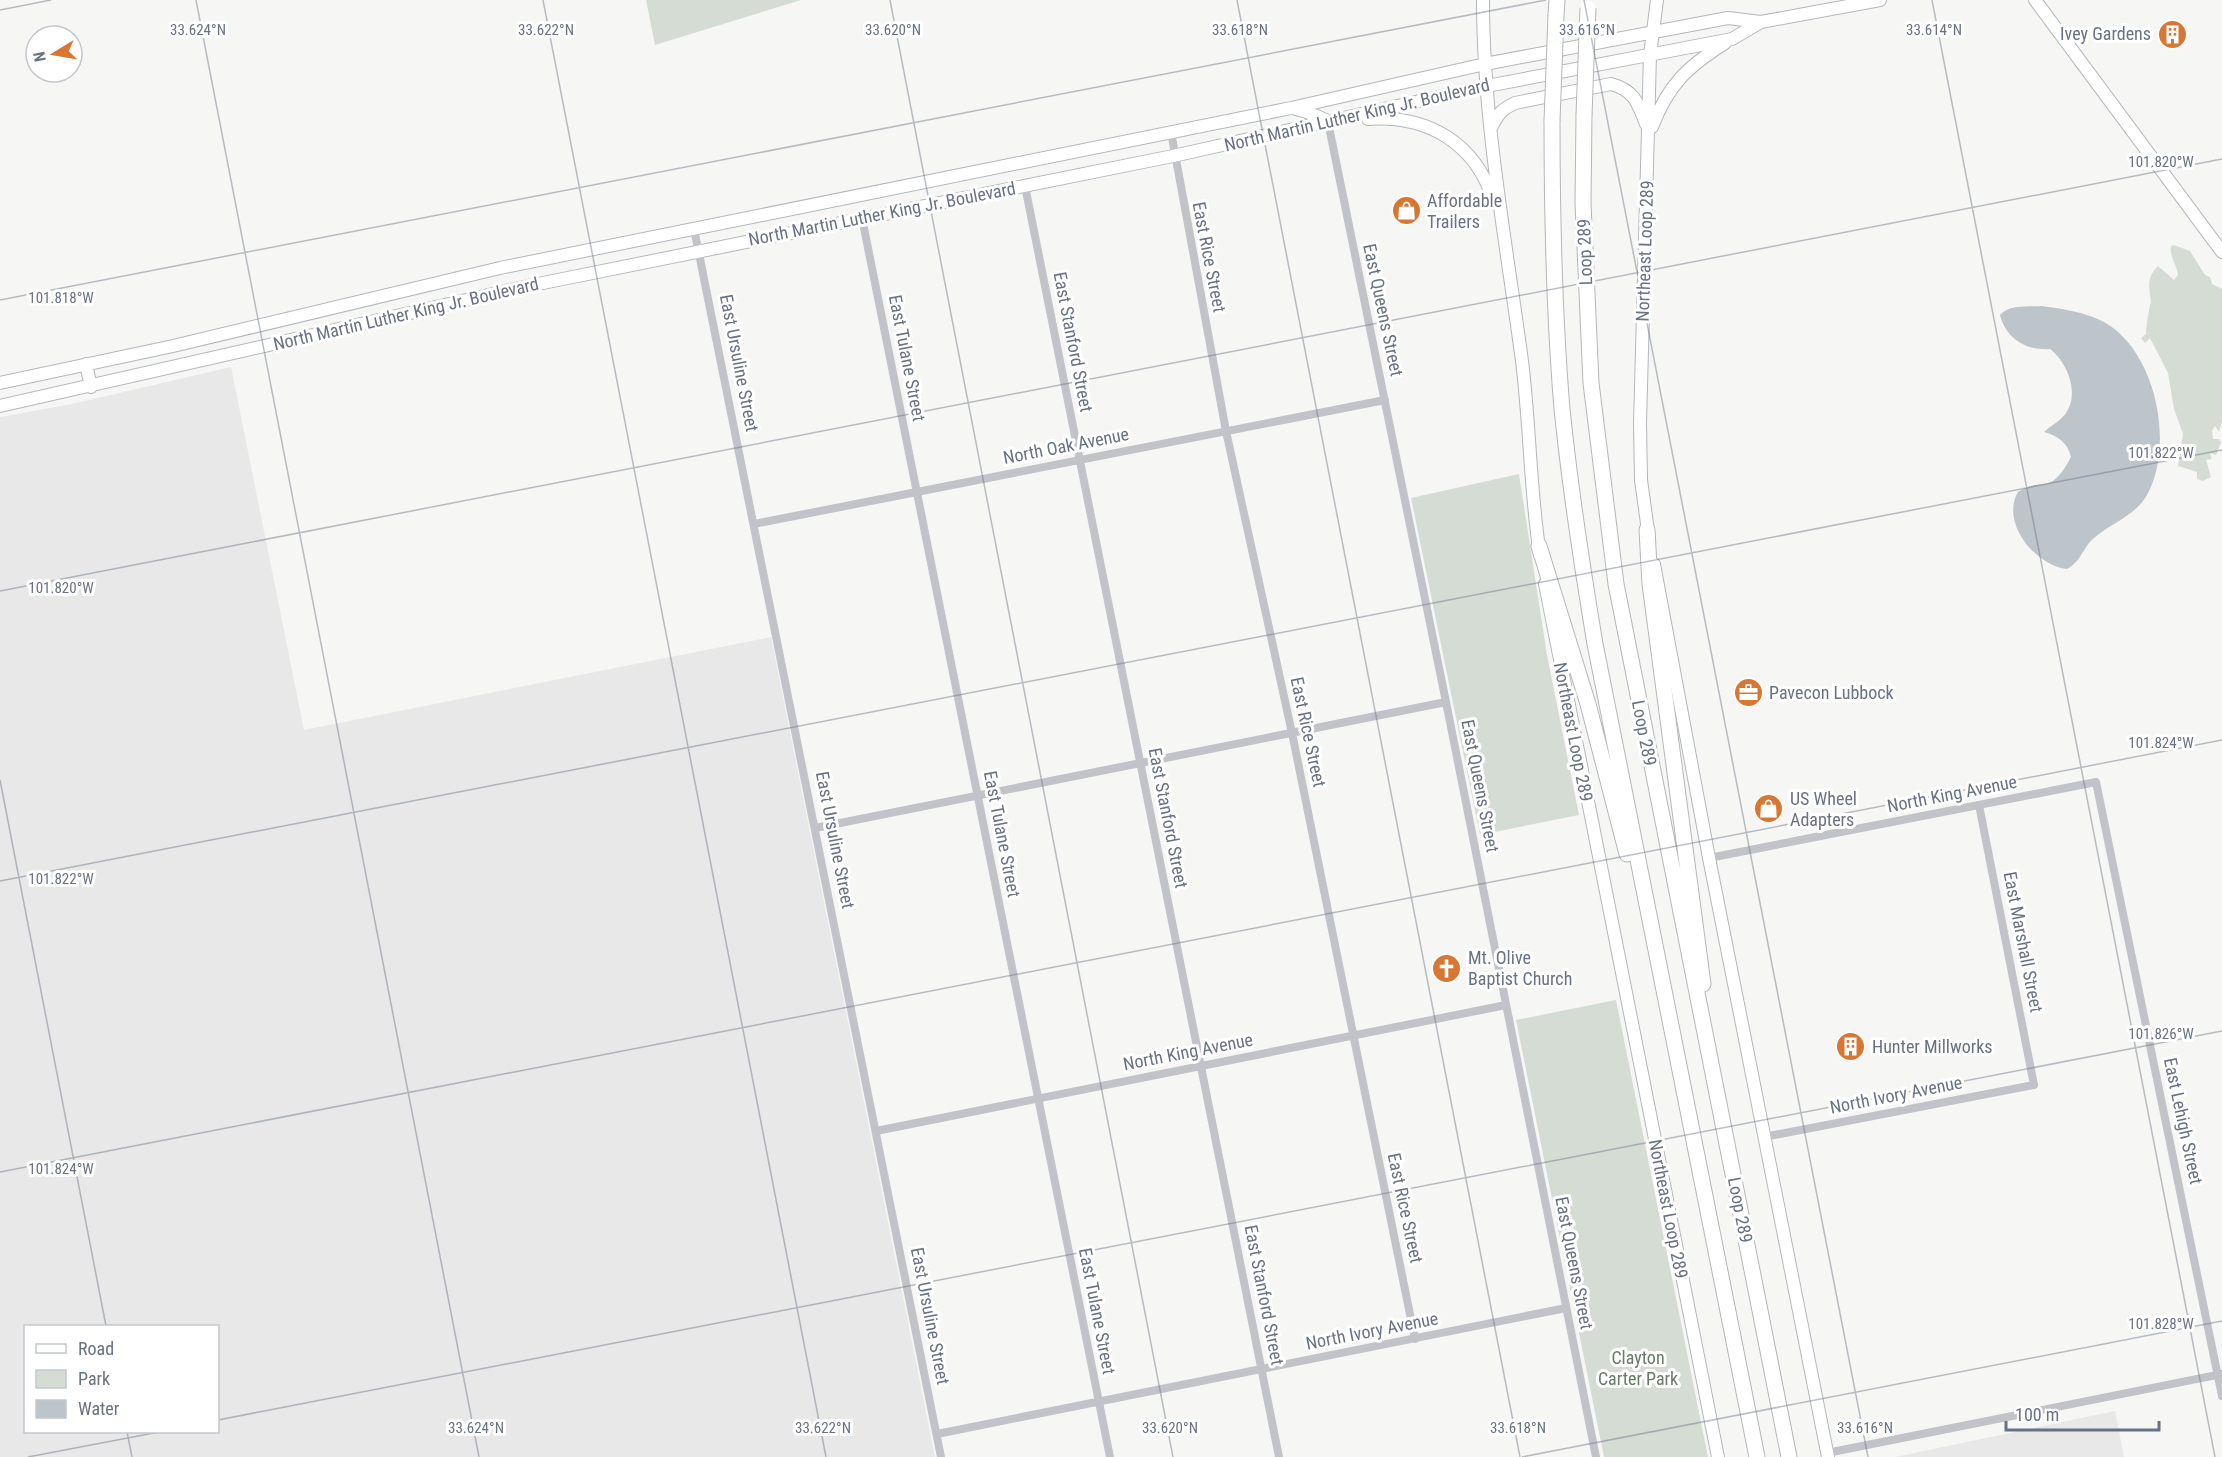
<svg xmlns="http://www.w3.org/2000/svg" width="2222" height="1457" viewBox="0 0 2222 1457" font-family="'Roboto Condensed',sans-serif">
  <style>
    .built { fill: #e7e8e7; fill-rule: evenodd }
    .green { fill: #d5dcd4 }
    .water { fill: #bdc4ca }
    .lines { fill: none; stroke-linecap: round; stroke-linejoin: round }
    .secondary-casing { stroke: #b3b7bc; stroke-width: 14 }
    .highway-casing { stroke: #b4b6ba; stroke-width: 17 }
    .street { stroke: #c1c3c8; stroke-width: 8 }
    .secondary { stroke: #fff; stroke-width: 12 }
    .highway { stroke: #fff; stroke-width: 15 }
    .highway-bridge-casing { stroke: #b4b6ba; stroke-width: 17; stroke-linecap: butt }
    .highway-bridge { stroke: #fff; stroke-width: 15 }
    .ticks { fill: none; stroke: #687283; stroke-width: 1.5; stroke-opacity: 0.45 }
    .labels { text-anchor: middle; stroke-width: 6; stroke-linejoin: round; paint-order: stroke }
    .poi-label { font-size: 18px; fill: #687283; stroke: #fff; text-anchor: start }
    .street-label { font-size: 18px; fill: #687283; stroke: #fff }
    .park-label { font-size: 18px; fill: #677b66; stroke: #fff }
    .ticks-label { font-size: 15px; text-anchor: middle; fill: #687283; stroke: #fff; stroke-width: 6; stroke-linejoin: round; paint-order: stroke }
  </style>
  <rect width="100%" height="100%" fill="#f6f7f4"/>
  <!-- built -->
  <path class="built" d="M231,367L304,730L771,637L935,1457H0V417L72,404ZM26,1326H218V1432H26Z
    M2115,1411L2124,1457H1895Z"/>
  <!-- green -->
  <path class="green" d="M646,0H801L655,45Z
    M2174,245L2190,251L2205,275L2210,277L2212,284L2222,289V421L2219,432L2215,426L2212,431L2213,439H2219L2221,442L2216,455L2210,453L2212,459L2206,460L2211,477L2203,481L2197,479V472L2178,466L2183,434L2174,409L2168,373L2150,338L2145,343L2141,338L2146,334C2146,328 2149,307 2151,302C2149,287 2146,278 2158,266L2174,280L2178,275C2177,264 2169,257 2171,246Z
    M1519,474L1547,655L1579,815L1480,835L1411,498Z
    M1616,1000L1708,1457H1604L1516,1020Z"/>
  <!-- water -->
  <path class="water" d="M2042,306C2063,309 2085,312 2104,322C2156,351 2175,444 2147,495C2135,516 2111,523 2094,538C2083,547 2081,562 2067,569C2036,566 2000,523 2018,492C2045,475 2049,498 2071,457C2067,442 2058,436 2044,432C2050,426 2062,420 2066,413C2080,393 2067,362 2050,349C2027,351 2006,339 2000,315C2009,304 2029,307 2042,306Z"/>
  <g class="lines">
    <defs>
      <path id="secondary" d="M1483,0C1483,121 1506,241 1522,361C1530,425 1530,491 1540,555
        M2035,0L2222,252
        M1296,109C1308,111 1326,121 1332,122
        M1368,119C1428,115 1476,143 1494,202
        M1652,127C1668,85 1687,67 1725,43
        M1491,128C1497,115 1502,109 1515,103L1611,84C1634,90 1638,103 1646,124
        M86,364L91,387
        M0,383L173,346L500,268L1291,108L1485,64L1728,18L1761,22L1880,0
        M0,406L533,285L1173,156L1487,86L1732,39L1761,22
        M1649,538L1641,480L1640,424L1650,55L1657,0
        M1654,564L1709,858L1828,1457
        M1545,584L1718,1457"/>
      <path id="highway" d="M1556,15L1557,0
        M1584,115L1583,203L1591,383L1616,584L1789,1457
        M1552,121C1552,217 1554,313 1562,409C1570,488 1582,566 1595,644L1757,1457
        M1647,530L1650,584L1703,984
        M1539,546L1588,704L1627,854"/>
    </defs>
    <!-- secondary casing -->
    <use href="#secondary" class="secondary-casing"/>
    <!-- highway casing -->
    <use href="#highway" class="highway-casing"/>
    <!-- street -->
    <path class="street" d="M1328,122L1446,702L1596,1457
      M1171,132L1226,431L1292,733L1415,1339
      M1025,186L1279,1457
      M862,218L1110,1457
      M694,229L941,1457
      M754,524L1385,400
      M815,828L1446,702
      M1709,858L2096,782L2222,1396
      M876,1131L1506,1005
      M1764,1137L2034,1085L1979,805
      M937,1434L1566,1308
      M1827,1453L2222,1374"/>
    <!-- secondary -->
    <use href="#secondary" class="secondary"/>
    <!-- highway -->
    <use href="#highway" class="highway"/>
    <defs>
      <path id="highway-bridge" d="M1584,115L1588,8
        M1552,121L1556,15"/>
    </defs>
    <!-- highway-bridge casing -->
    <use href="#highway-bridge" class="highway-bridge-casing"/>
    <!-- highway-bridge -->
    <use href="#highway-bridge" class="highway-bridge"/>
  </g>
  <!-- ticks -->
  <path class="ticks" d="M196,0L479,1457M543,0L826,1457M890,0L1173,1457M1237,0L1520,1457M1584,0L1868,1457M1932,0L2215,1457M0,10L51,0M0,300L1546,0M0,591L2222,159M0,780L106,1326M0,881L2222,450M0,1172L2222,740M218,1420L2222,1031M127,1432L132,1457M28,1457L159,1432M1522,1457L2222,1321"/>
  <!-- icons -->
  <defs>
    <symbol id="building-disc" viewBox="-11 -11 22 22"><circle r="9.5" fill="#d87634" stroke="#fff"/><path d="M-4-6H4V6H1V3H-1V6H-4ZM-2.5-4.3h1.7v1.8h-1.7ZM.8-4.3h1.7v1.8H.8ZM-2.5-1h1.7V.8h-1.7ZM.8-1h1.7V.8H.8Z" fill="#fff"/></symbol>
    <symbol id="shop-disc" viewBox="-11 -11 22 22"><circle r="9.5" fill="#d87634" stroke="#fff"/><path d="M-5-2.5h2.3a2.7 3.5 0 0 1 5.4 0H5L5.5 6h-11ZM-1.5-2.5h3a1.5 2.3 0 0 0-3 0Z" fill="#fff"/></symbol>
    <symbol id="office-disc" viewBox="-11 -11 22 22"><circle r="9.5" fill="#d87634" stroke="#fff"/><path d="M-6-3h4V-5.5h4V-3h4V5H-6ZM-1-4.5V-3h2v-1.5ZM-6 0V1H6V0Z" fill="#fff"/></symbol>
    <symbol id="church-disc" viewBox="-11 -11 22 22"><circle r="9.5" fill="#d87634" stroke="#fff"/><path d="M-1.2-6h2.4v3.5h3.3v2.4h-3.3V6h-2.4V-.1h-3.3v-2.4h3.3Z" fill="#fff"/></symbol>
  </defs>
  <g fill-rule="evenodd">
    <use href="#building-disc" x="2156" y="18" width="33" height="33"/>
    <use href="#shop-disc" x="1390" y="194" width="33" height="33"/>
    <use href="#office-disc" x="1732" y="676" width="33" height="33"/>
    <use href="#shop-disc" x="1752" y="792" width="33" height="33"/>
    <use href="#church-disc" x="1430" y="952" width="33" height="33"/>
    <use href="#building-disc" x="1834" y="1030" width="33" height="33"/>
  </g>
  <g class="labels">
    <!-- poi labels -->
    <g class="poi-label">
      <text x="2151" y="40" text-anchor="end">Ivey Gardens</text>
      <text x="1427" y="207">Affordable<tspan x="1427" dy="21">Trailers</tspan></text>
      <text x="1769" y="699">Pavecon Lubbock</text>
      <text x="1790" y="805">US Wheel<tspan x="1790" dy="21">Adapters</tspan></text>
      <text x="1468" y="964">Mt. Olive<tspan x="1468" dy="21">Baptist Church</tspan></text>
      <text x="1872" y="1053">Hunter Millworks</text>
    </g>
    <!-- street labels -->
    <g class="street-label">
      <text transform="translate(1357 115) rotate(-13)" y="6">North Martin Luther King Jr. Boulevard</text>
      <text transform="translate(882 214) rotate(-11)" y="6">North Martin Luther King Jr. Boulevard</text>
      <text transform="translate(1645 251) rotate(-88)" y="6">Northeast Loop 289</text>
      <text transform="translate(1585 252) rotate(-92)" y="6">Loop 289</text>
      <text transform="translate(1209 257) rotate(79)" y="6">East Rice Street</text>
      <text transform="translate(1383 310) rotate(78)" y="6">East Queens Street</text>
      <text transform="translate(406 314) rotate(-13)" y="6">North Martin Luther King Jr. Boulevard</text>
      <text transform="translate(1073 342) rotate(79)" y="6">East Stanford Street</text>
      <text transform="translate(907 358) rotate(79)" y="6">East Tulane Street</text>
      <text transform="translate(739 363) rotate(79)" y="6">East Ursuline Street</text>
      <text transform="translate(1066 446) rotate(-11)" y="6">North Oak Avenue</text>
      <text transform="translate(1308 732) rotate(78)" y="6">East Rice Street</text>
      <text transform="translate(1573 732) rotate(79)" y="6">Northeast Loop 289</text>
      <text transform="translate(1644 733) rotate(79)" y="6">Loop 289</text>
      <text transform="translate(1480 786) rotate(79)" y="6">East Queens Street</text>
      <text transform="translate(1952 794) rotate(-11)" y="6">North King Avenue</text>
      <text transform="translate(1168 818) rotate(79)" y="6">East Stanford Street</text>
      <text transform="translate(1002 834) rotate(79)" y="6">East Tulane Street</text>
      <text transform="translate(835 840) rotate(79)" y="6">East Ursuline Street</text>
      <text transform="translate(2023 942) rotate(79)" y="6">East Marshall Street</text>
      <text transform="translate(1188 1052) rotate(-11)" y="6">North King Avenue</text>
      <text transform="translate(1896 1095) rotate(-11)" y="6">North Ivory Avenue</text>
      <text transform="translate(2183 1121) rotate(78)" y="6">East Lehigh Street</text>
      <text transform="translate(1405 1208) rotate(78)" y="6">East Rice Street</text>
      <text transform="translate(1668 1209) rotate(79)" y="6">Northeast Loop 289</text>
      <text transform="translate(1740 1210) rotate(79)" y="6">Loop 289</text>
      <text transform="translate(1574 1263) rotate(79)" y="6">East Queens Street</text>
      <text transform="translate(1264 1295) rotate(79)" y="6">East Stanford Street</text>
      <text transform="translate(1097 1311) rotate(79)" y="6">East Tulane Street</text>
      <text transform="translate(930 1316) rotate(79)" y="6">East Ursuline Street</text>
      <text transform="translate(1372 1331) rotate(-11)" y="6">North Ivory Avenue</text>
    </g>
    <!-- park labels -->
    <g class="park-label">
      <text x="1638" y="1364">Clayton<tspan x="1638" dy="21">Carter Park</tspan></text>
    </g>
  </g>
  <g class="ticks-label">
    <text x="198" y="35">33.624°N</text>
    <text x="546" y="35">33.622°N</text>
    <text x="893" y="35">33.620°N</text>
    <text x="1240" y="35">33.618°N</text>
    <text x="1587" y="35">33.616°N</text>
    <text x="1934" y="35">33.614°N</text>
    <text x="2161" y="167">101.820°W</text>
    <text x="61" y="303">101.818°W</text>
    <text x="2161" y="458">101.822°W</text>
    <text x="61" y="593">101.820°W</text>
    <text x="2161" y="748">101.824°W</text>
    <text x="61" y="884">101.822°W</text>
    <text x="2161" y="1039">101.826°W</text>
    <text x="61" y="1174">101.824°W</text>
    <text x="2161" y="1329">101.828°W</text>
    <text x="476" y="1433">33.624°N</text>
    <text x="823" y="1433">33.622°N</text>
    <text x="1170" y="1433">33.620°N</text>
    <text x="1518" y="1433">33.618°N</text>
    <text x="1865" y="1433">33.616°N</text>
  </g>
  <!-- legend -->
  <rect x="24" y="1325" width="195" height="108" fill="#ffffff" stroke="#c3c7cd" stroke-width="1.5"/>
  <rect x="36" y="1344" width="30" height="9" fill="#ffffff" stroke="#c3c7cd" stroke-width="1.5"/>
  <text x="78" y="1355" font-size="18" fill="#687283">Road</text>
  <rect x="36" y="1370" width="30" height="18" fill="#d5dcd4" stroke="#c3c7cd" stroke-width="1.5"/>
  <text x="78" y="1385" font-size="18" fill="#687283">Park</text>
  <rect x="36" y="1400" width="30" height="18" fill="#bdc4ca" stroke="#c3c7cd" stroke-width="1.5"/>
  <text x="78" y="1415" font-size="18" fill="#687283">Water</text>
  <!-- north arrow -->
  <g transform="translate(54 54) rotate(259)"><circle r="28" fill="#ffffff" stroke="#c3c7cd" stroke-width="1.5"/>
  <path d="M0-4.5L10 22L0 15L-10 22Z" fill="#d87634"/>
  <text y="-9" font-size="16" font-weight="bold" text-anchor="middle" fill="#687283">N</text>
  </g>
  <!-- scale -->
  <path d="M2006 1421v9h153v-9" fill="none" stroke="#687283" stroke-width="3"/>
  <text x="2015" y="1421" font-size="18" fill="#687283" stroke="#ffffff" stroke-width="4.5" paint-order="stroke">100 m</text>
</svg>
